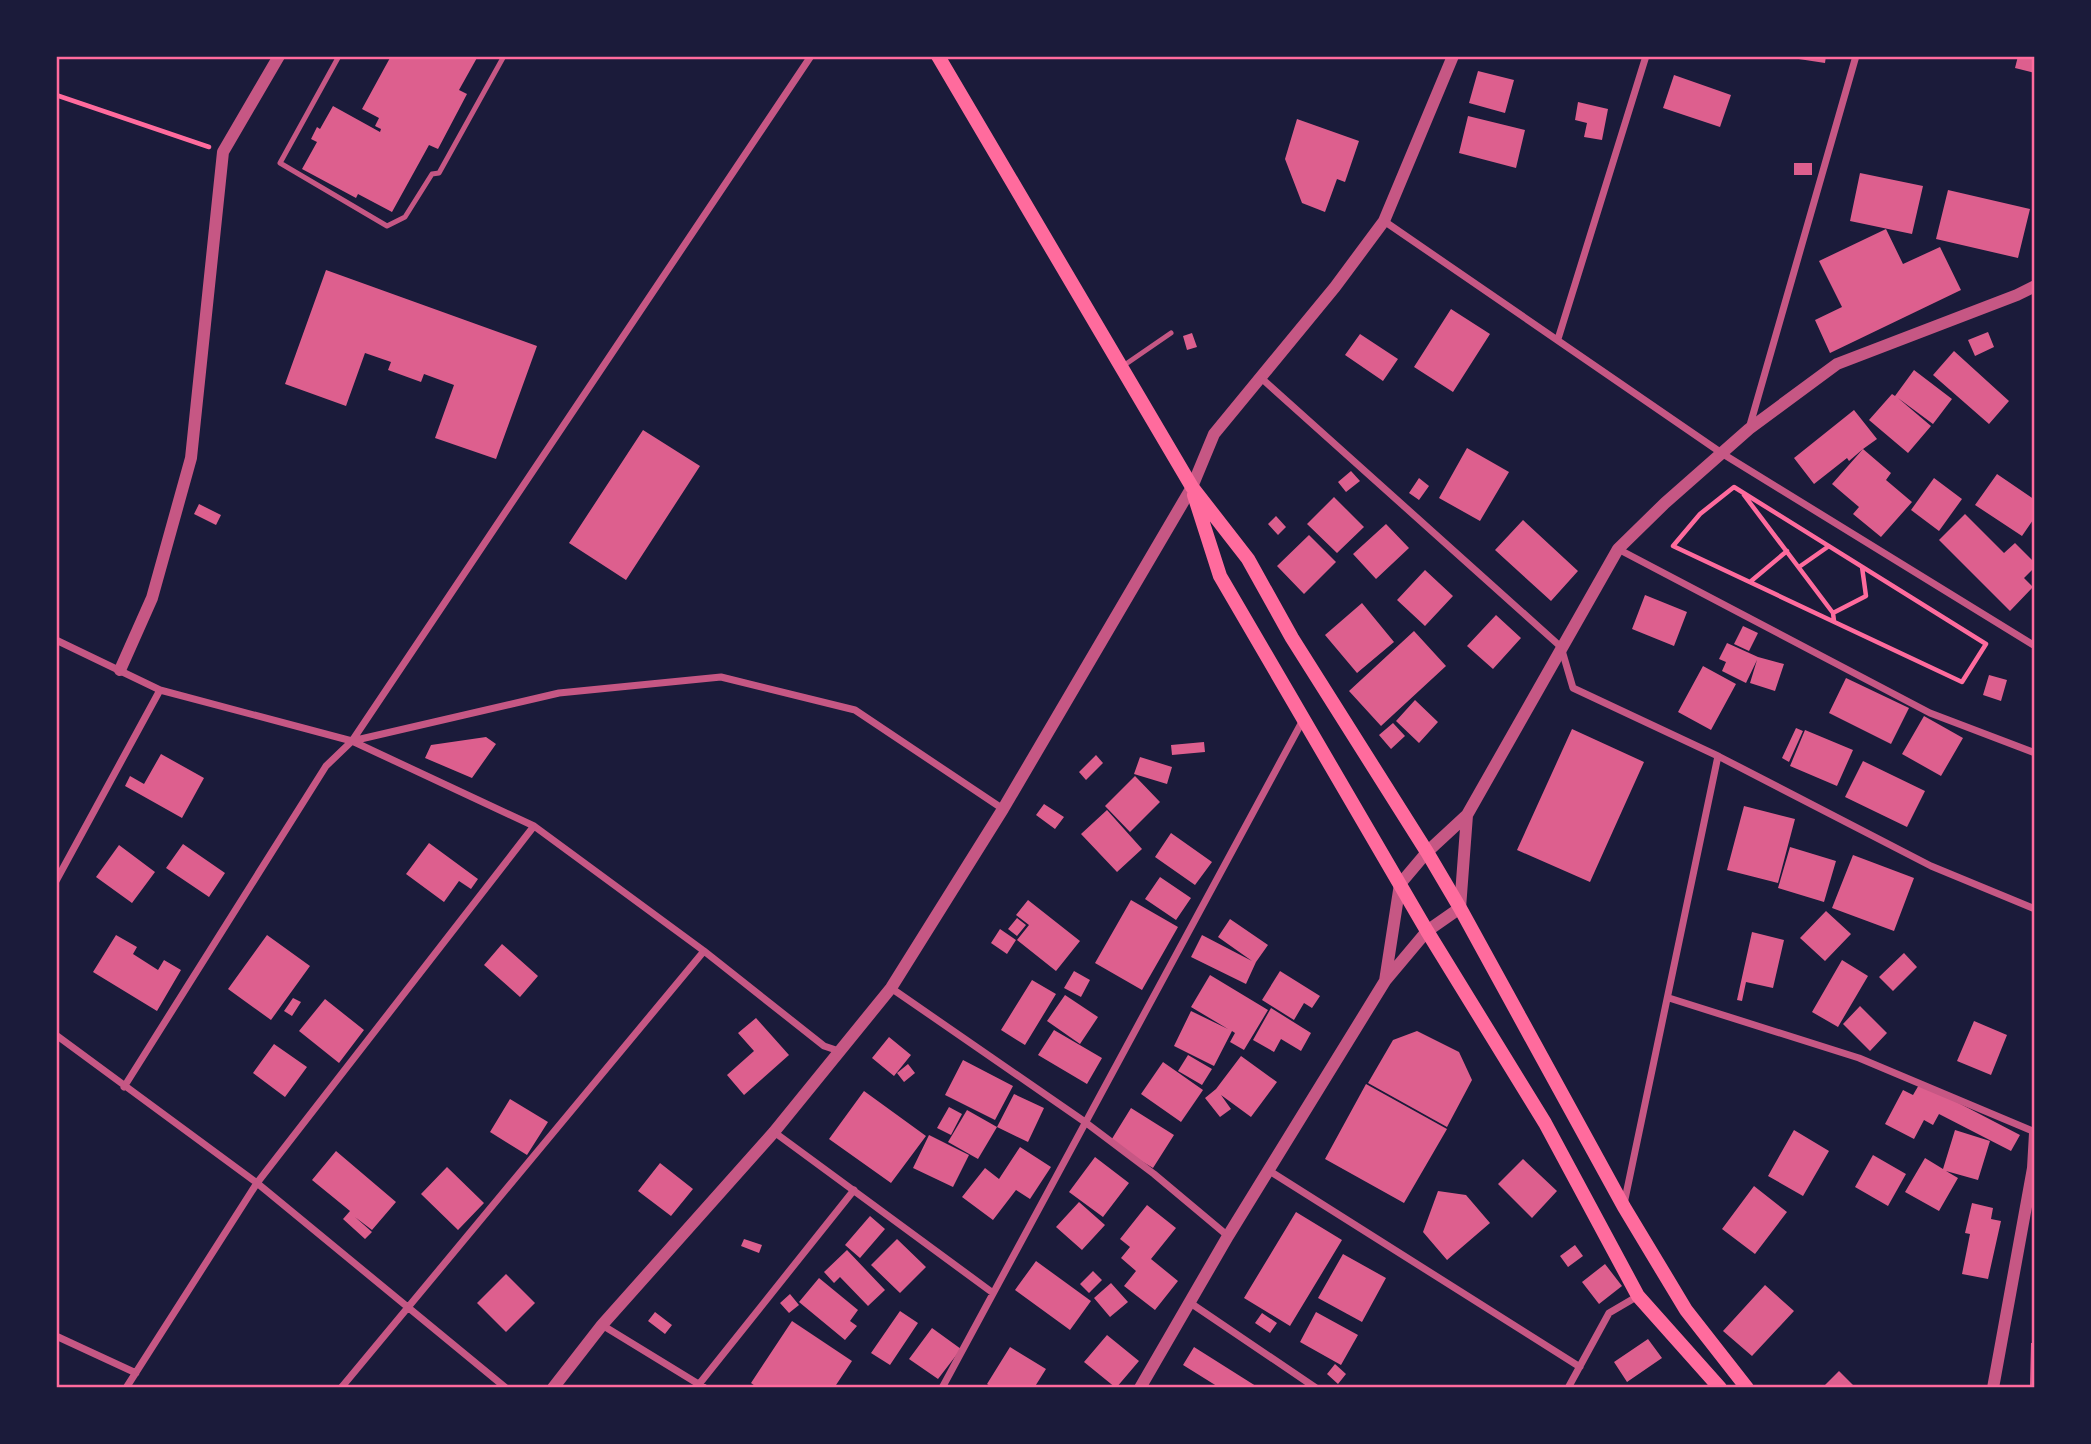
<svg xmlns="http://www.w3.org/2000/svg" width="2091" height="1444" viewBox="0 0 2091 1444" font-family="'Source Sans 3',sans-serif">
  <style>
    .building { fill: #dd5f8e }
    .lines { fill: none; stroke-linecap: round; stroke-linejoin: round }
    .path { stroke: #ff6b9d; stroke-width: 4.5 }
    .service { stroke: #c65784; stroke-width: 5 }
    .minor { stroke: #c65784; stroke-width: 7 }
    .tertiary { stroke: #c65784; stroke-width: 12 }
    .secondary { stroke: #ff6b9d; stroke-width: 14 }
    .neatline { fill: none; stroke: #ff6b9d; stroke-width: 2.5 }
  </style>
  <rect width="100%" height="100%" fill="#1b1b3a"/>
  <!-- building -->
  <path class="building" d="M391,56H478L459,90L467,94L438,149L429,145L392,212L358,194L356,198L302,169L317,142L311,139L317,127L320,129L333,106L380,132L381,129L375,126L379,118L362,109Z
    M1779,56H1826L1825,63Z
    M2018,56H2035V73L2015,68Z
    M1478,71L1514,80L1505,113L1469,103Z
    M1674,75L1731,95L1720,127L1663,108Z
    M1578,102L1608,109L1602,140L1584,137L1587,123L1575,120Z
    M1468,116L1525,130L1516,168L1459,153Z
    M1297,119L1359,141L1345,182L1337,179L1325,212L1302,203L1285,159Z
    M1794,163H1812V175H1794Z
    M1860,173L1923,186L1912,234L1850,221Z
    M1948,190L2030,209L2018,258L1936,239Z
    M1886,229L1903,264L1940,247L1961,290L1830,353L1815,320L1842,307L1819,261Z
    M326,270L537,346L496,459L435,438L454,385L424,374L421,382L388,370L391,362L365,353L346,406L285,384Z
    M1451,309L1490,334L1453,392L1414,367Z
    M1988,332L1994,347L1975,356L1968,340Z
    M1192,333L1197,347L1187,350L1183,336Z
    M1360,334L1398,359L1383,381L1345,355Z
    M1954,351L2009,401L1989,424L1933,375Z
    M1914,370L1952,399L1933,424L1898,398L1931,426L1908,453L1869,420L1892,394L1895,396Z
    M1854,410L1877,439L1863,449L1891,473L1886,480L1912,502L1881,537L1853,514L1859,507L1832,484L1863,449L1849,461L1847,458L1814,484L1794,458Z
    M643,430L700,466L626,580L569,543Z
    M1467,448L1509,472L1480,521L1439,498Z
    M1351,471L1360,481L1346,492L1338,482Z
    M1997,474L2035,500V517L2022,536L1975,505Z
    M1419,478L1429,486L1419,500L1409,493Z
    M1934,478L1962,499L1939,531L1911,510Z
    M1334,497L1364,527L1337,553L1307,524Z
    M199,504L221,515L216,525L194,514Z
    M1965,514L2004,553L2015,543L2035,563V567L2024,578L2033,587L2010,611L1939,540Z
    M1276,516L1286,527L1278,535L1268,524Z
    M1523,520L1578,571L1551,601L1495,550Z
    M1386,524L1409,548L1376,579L1353,554Z
    M1309,535L1336,562L1304,594L1277,566Z
    M1425,570L1453,596L1425,626L1397,600Z
    M1645,595L1687,612L1674,646L1632,629Z
    M1362,603L1394,642L1357,673L1325,635Z
    M1496,615L1521,638L1493,669L1467,646Z
    M1743,626L1758,633L1749,651L1734,644Z
    M1414,631L1446,666L1381,726L1349,691Z
    M1727,643L1758,657L1784,664L1775,691L1750,683L1757,660L1746,683L1722,671L1726,662L1719,659Z
    M1703,666L1736,684L1711,730L1678,712Z
    M1989,675L2007,680L2001,701L1983,695Z
    M1846,678L1909,708L1891,744L1829,713Z
    M1415,700L1438,722L1419,743L1396,721Z
    M1924,716L1963,738L1941,776L1902,754Z
    M1393,723L1405,736L1391,749L1379,735Z
    M1796,728L1803,731L1789,762L1782,758Z
    M1572,729L1644,762L1590,882L1517,850Z
    M1805,730L1853,750L1837,786L1790,766Z
    M486,737L496,744L472,778L425,758L431,745Z
    M1204,742L1205,752L1172,755L1171,745Z
    M161,754L204,778L182,818L125,786L130,776L144,784Z
    M1096,755L1103,763L1086,780L1079,772Z
    M1140,757L1172,767L1167,784L1134,774Z
    M1863,761L1925,791L1907,827L1845,797Z
    M1135,776L1160,802L1130,832L1105,806Z
    M1044,804L1064,817L1055,829L1036,815Z
    M1744,806L1795,819L1778,883L1727,870Z
    M1107,810L1142,849L1117,872L1081,834Z
    M1171,833L1212,862L1195,885L1155,857Z
    M429,843L478,879L471,889L459,881L444,902L406,874Z
    M183,844L225,873L209,897L166,868Z
    M119,845L155,872L132,903L96,877Z
    M1790,847L1836,861L1824,902L1778,888Z
    M1853,855L1914,878L1894,931L1832,908Z
    M1160,877L1191,898L1176,920L1145,899Z
    M1028,900L1080,941L1056,971L1017,940L1029,925L1016,915Z
    M1131,900L1178,927L1142,990L1095,963Z
    M1826,911L1851,934L1825,961L1800,938Z
    M1017,918L1026,925L1017,936L1008,929Z
    M1230,919L1268,945L1256,962L1246,984L1191,957L1202,935L1252,961L1218,937Z
    M1000,929L1016,940L1007,954L991,943Z
    M1752,932L1784,940L1773,988L1746,982L1742,1001L1737,1000Z
    M116,935L137,947L133,954L158,970L164,960L181,970L157,1011L93,972Z
    M267,935L310,966L271,1020L228,989Z
    M502,944L538,976L520,997L484,965Z
    M1904,953L1917,967L1893,991L1879,977Z
    M1842,960L1868,976L1838,1027L1812,1012Z
    M1074,971L1090,980L1081,997L1064,988Z
    M1280,971L1320,996L1312,1008L1304,1003L1294,1020L1262,1000Z
    M1210,975L1268,1010L1244,1050L1230,1042L1235,1033L1232,1031L1214,1066L1174,1046L1191,1011L1228,1029L1191,1007Z
    M1032,980L1056,994L1025,1045L1001,1030Z
    M1065,995L1098,1017L1080,1044L1047,1021Z
    M293,998L301,1002L292,1016L284,1011Z
    M325,999L364,1030L339,1063L299,1031Z
    M1860,1006L1887,1033L1870,1051L1843,1024Z
    M1271,1008L1311,1033L1301,1051L1281,1039L1274,1052L1253,1040Z
    M756,1018L789,1055L744,1095L727,1075L754,1051L738,1033Z
    M1974,1021L2007,1035L1991,1075L1957,1061Z
    M1054,1030L1102,1058L1087,1084L1038,1055Z
    M1417,1031L1459,1052L1472,1080L1447,1127L1368,1083L1393,1040Z
    M889,1037L911,1055L894,1076L872,1058Z
    M274,1044L307,1067L285,1097L253,1073Z
    M1188,1055L1212,1069L1202,1085L1178,1071Z
    M1241,1056L1277,1082L1251,1117L1221,1095L1231,1109L1220,1117L1205,1098L1216,1089Z
    M963,1060L1013,1086L995,1120L945,1095Z
    M1163,1062L1203,1090L1181,1122L1141,1094Z
    M908,1064L915,1073L904,1082L897,1073Z
    M1920,1083L2020,1135L2011,1151L1939,1114L1933,1125L1924,1120L1914,1139L1885,1124L1903,1090L1913,1095Z
    M1366,1084L1447,1129L1404,1203L1325,1159Z
    M864,1091L926,1136L891,1183L829,1139Z
    M1014,1094L1044,1108L1028,1142L997,1127Z
    M510,1099L548,1122L527,1155L490,1132Z
    M949,1107L962,1114L951,1135L937,1128Z
    M1131,1108L1174,1135L1153,1168L1110,1142Z
    M967,1110L997,1127L978,1159L948,1142Z
    M1794,1130L1829,1151L1803,1196L1768,1176Z
    M1955,1130L1990,1141L1978,1180L1946,1171L1958,1178L1939,1211L1905,1192L1925,1158L1943,1169Z
    M929,1135L969,1155L953,1187L913,1168Z
    M1020,1147L1051,1167L1030,1199L1016,1190L993,1220L962,1197L985,1168L999,1179Z
    M336,1151L396,1202L372,1230L355,1217L372,1232L365,1239L343,1219L350,1211L312,1180Z
    M1873,1155L1906,1174L1888,1206L1855,1187Z
    M1095,1157L1129,1183L1103,1217L1069,1192Z
    M1523,1159L1557,1191L1532,1218L1498,1184Z
    M660,1163L693,1189L671,1216L638,1191Z
    M447,1167L484,1203L458,1230L421,1194Z
    M1754,1186L1787,1212L1755,1254L1722,1229Z
    M1438,1191L1466,1195L1490,1223L1447,1260L1423,1232Z
    M1079,1202L1105,1225L1082,1250L1056,1227Z
    M1972,1203L1993,1208L1991,1219L2001,1221L1988,1279L1962,1274L1970,1234L1965,1233Z
    M1147,1205L1176,1228L1151,1259L1178,1281L1155,1310L1124,1286L1136,1271L1121,1258L1130,1247L1120,1239Z
    M1296,1212L1342,1240L1290,1326L1244,1298Z
    M870,1216L885,1229L860,1258L845,1245Z
    M744,1239L762,1245L759,1253L741,1246Z
    M897,1239L926,1267L900,1293L871,1265Z
    M1575,1245L1583,1256L1568,1267L1560,1256Z
    M847,1250L885,1290L868,1306L840,1277L834,1283L824,1272Z
    M1343,1254L1386,1278L1362,1322L1318,1298Z
    M1036,1261L1091,1301L1070,1330L1015,1290Z
    M1605,1264L1622,1286L1599,1304L1582,1282Z
    M1093,1271L1102,1280L1089,1293L1080,1284Z
    M506,1274L535,1303L506,1332L477,1303Z
    M819,1278L858,1310L850,1321L857,1326L845,1340L799,1302Z
    M1111,1283L1128,1302L1110,1317L1094,1298Z
    M1765,1285L1794,1311L1752,1356L1723,1331Z
    M790,1294L799,1305L789,1313L780,1303Z
    M900,1311L918,1323L890,1365L871,1353Z
    M655,1312L672,1325L665,1334L648,1321Z
    M1316,1312L1358,1335L1341,1365L1300,1342Z
    M1262,1313L1277,1323L1270,1333L1255,1323Z
    M792,1321L852,1361L834,1388H758L751,1383Z
    M932,1328L961,1349L938,1379L909,1359Z
    M1107,1335L1139,1361L1116,1388L1084,1362Z
    M1648,1339L1662,1358L1627,1382L1614,1362Z
    M2031,1343H2035V1385H2030Z
    M1010,1347L1046,1369L1034,1388H993L987,1384Z
    M1194,1347L1259,1388H1220L1183,1365Z
    M1335,1364L1346,1374L1338,1384L1327,1374Z
    M1839,1371L1856,1388H1822Z"/>
  <g class="lines">
    <!-- path -->
    <path class="path" d="M56,95L209,147
      M1734,487L1986,644L1962,682L1673,546L1700,514Z
      M1744,495L1833,613L1834,621
      M1799,567L1829,546
      M1750,582L1787,551
      M1833,613L1866,596L1862,567"/>
    <!-- service -->
    <path class="service" d="M339,56L280,163L387,226L405,217L432,174L439,173L504,56
      M1123,366L1171,333"/>
    <!-- minor -->
    <path class="minor" d="M1384,221L1723,454L2035,646
      M1558,339L1646,56
      M1260,377L1561,647L1573,688L1718,756L1931,866L2035,909
      M1750,425L1856,56
      M1618,549L1930,713L2035,753
      M56,640L160,690L352,741L534,826L704,951L824,1046L839,1051
      M352,741L811,56
      M56,881L160,690
      M891,988L1085,1122L1154,1174L1228,1236
      M1669,998L1859,1058L2035,1132
      M56,1035L257,1183L506,1388
      M124,1087L326,766L352,741L559,693L721,677L855,710L1003,809
      M774,1132L993,1293
      M1268,1170L1580,1367
      M1624,1204L1718,756
      M1189,1302L1316,1388
      M602,1325L705,1388
      M56,1336L136,1373
      M126,1388L257,1183L534,826
      M341,1388L704,951
      M696,1388L854,1190
      M942,1388L1303,720
      M1568,1388L1609,1313L1638,1296"/>
    <!-- tertiary -->
    <path class="tertiary" d="M120,670L152,598L191,458L223,152L279,56
      M1467,815L1618,549L1665,503L1749,429L1837,364L2017,295L2035,286
      M1467,815L1460,908L1427,931L1385,981L1400,884L1427,852Z
      M553,1388L602,1325L774,1132L891,988L1003,809L1192,487L1214,434L1335,287L1384,221L1453,56
      M1140,1388L1228,1236L1385,981
      M1993,1388L2033,1168L2035,1133"/>
    <!-- secondary -->
    <path class="secondary" d="M938,56L1192,487L1248,559L1292,638L1427,852L1460,908L1624,1207L1686,1310L1747,1388
      M1194,495L1220,576L1427,931L1545,1123L1638,1296L1720,1388"/>
  </g>
  <!-- border -->
  <rect width="2091" height="1444" fill="none" stroke="#1b1b3a" stroke-width="116"/>
  <rect x="58" y="58" width="1975" height="1328" class="neatline"/>
</svg>
